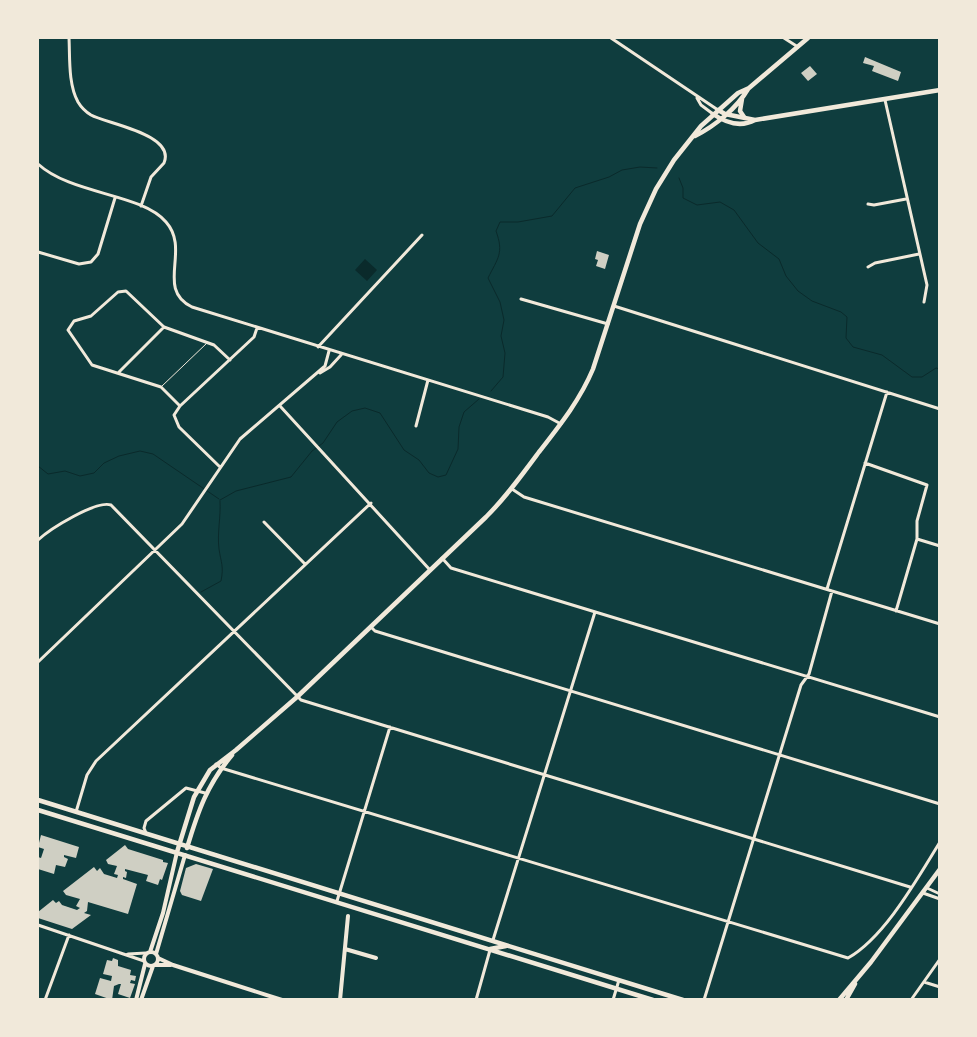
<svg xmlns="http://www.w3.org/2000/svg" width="977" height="1037" viewBox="0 0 977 1037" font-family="'DejaVu Sans',sans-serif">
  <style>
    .water { fill: #0a2a2b }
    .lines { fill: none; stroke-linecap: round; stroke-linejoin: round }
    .stream { stroke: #0a2a2b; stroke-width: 1 }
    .building { fill: #cfcfc3 }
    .service { stroke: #f1e9da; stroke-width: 1 }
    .minor { stroke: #f1e9da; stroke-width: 3 }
    .tertiary { stroke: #f1e9da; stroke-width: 4 }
    .secondary { stroke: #f1e9da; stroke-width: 4.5 }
    .primary { stroke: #f1e9da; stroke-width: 4.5 }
  </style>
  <rect width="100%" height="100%" fill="#0f3d3e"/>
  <!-- water -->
  <path class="water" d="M365,259L377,270L367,281L355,270Z"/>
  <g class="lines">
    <!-- stream -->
    <path class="stream" d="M679,178L683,188V198L697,205L720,202L734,210L758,243L779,259L786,276L798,291L812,301L841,312L847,317L846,338L853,347L882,355L912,377H922L936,368L940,369
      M491,391L503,377L505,353L501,336L504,320L500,302L488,278C498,258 504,253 496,231L500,222H518L552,216L575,188L609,177L622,170L640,167L657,168
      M38,466L48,474L65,471L80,476L94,473L104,463L119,456L140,451L153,454L219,499
      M220,500L236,491L291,477L312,451L323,443L337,422L352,411L365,408L380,413L404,450L419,460L429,473L438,477L446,475L458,449L459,427L464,412L479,399
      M201,592L221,581C224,566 221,563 219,549C217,533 221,517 220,501"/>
  </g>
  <!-- building -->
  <path class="building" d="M865,57L901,72L898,81L872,71L874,66L863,63Z
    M810,66L817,74L808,81L801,73Z
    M597,251L609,255L605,269L596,266L598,260L595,259Z
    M41,835L79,847L76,858L64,855V857L68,859L65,867L56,865L54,874L38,869V857L41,858L44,849L38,847Z
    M125,845L128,849L163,860V862L168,863L162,880L160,879L158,885L146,881L148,875L125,869V871L127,872L126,878L123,877V879L137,884L128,914L88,902L87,911L84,913L91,915L72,929L38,918V912L53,900L56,903L59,901L62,905L77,910L80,908L76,906L80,899L66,895L63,891L94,867L97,871L100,868L104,874L117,878L118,875L114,874L117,866L108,864L106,860Z
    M196,864L213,869L201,901L182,895L180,891L186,868Z
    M113,958L118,960V966L131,970L130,975L136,976L135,981L131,980L130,983L135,984L130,998L118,994L121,984H119L114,986L112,1000L95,994L100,978L111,981L112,976L103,974L107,960L112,961Z"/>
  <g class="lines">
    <!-- service -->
    <path class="service" d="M161,387L207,343"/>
    <!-- minor -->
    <path class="minor" d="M69,38C70,57 68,84 78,102C81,107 86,112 91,115C107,124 176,134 164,163L151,177L141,206
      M611,38L718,110
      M784,38L798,47
      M697,98L701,105L713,114
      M885,100L927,285L924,302
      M38,164C72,195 141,193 166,222C191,250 155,289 192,307L548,417L561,424
      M868,204L874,205L906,199
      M38,252L79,264L91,262L98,254L115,198
      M868,267L875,263L919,254
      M521,299L608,324
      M614,306L940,409
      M318,347L422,235
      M119,372L164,327
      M320,373L330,367L341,355
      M180,406L161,387L92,365L68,330L74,321L91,316L118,292L126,291L164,327L214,345L230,360
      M280,406L430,570
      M416,426L428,380
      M865,463L927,485L917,521V539L896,611
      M220,467L179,427L174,415L180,406L254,337L257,328
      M512,489L524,497L940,624
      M264,522L305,564
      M917,539L940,546
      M38,540C50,529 96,500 111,505L301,700L910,887
      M442,558L451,568L940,717
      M827,589L887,392
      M371,627L375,631L940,804
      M38,662L182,524L240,439L325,366L329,351
      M216,764L221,768L848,958C885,937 917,879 940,842
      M76,812L87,775L96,761L371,503
      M146,833L144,828L146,821L186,788L205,793
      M927,888L940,894
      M923,893L940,899
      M337,901L390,727
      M38,925L144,961
      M493,940L595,612
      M128,954L146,953
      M924,982L940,987
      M45,1000L69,935
      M476,1000L490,950
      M613,1000L619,980
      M704,1000L801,685L809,674L832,591
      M911,1000L940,959"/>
    <!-- tertiary -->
    <path class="tertiary" d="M345,949L376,958
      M144 959a7 7 0 1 1 14 0a7 7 0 1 1-14 0Z
      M150,952L163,913L177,852
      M156,954L185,855
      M158,958L173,965L282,1000
      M155,965H171
      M136,1000L145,964
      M141,1000L153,966
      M340,1000L348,916"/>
    <!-- secondary -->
    <path class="secondary" d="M718,110L725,114L755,120
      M713,114C726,123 740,128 755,120L940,90"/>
    <!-- primary -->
    <path class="primary" d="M742,99L740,111L744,117
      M695,136C715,126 737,108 748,89
      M38,800L683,1000
      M38,810L653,1000
      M187,848C198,811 207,785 232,755
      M177,852L194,797L210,770L236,750L297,697L486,517C506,497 522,475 539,452C560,425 580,400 593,369L640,224L656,189L674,160L701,126L738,93L749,88L808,38
      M490,949L506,946
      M839,1000L871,962L940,869
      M846,1000L855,984"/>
  </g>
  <!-- border -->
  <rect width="977" height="1037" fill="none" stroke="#f1e9da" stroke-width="78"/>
</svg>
